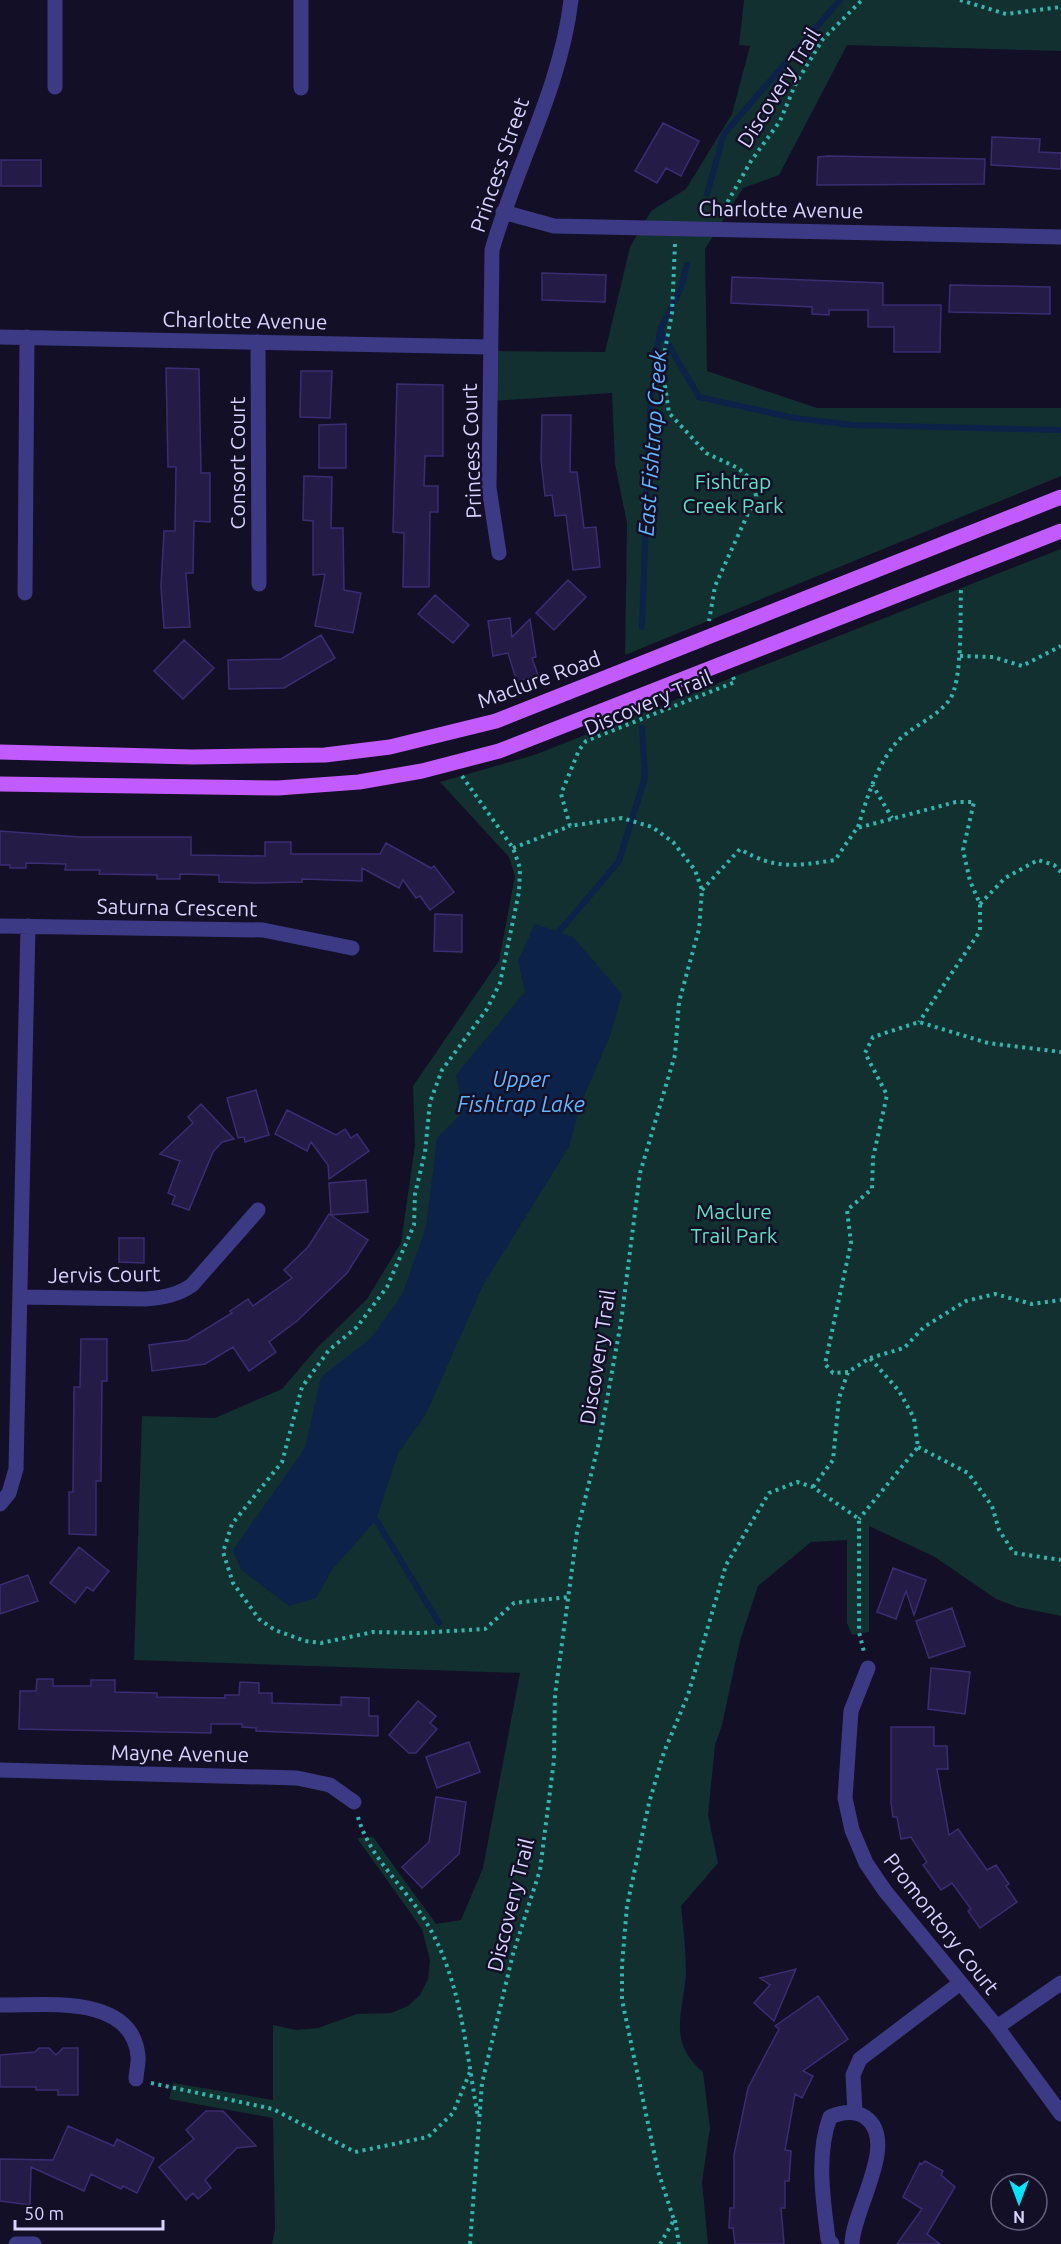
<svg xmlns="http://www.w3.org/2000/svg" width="1061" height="2244" viewBox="0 0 1061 2244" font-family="Ubuntu,sans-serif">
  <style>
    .green { fill: #12302f }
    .water { fill: #0c2248 }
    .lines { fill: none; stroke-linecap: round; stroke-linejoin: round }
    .stream { stroke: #0c2248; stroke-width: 6 }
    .building { fill: #241b47; stroke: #3b2d73; stroke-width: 1.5 }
    .path { stroke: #2fb8b0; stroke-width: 4; stroke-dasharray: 3 4.5; stroke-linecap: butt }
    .minor { stroke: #3d3a85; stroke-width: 15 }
    .major { stroke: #c25bff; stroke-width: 15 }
    .labels { text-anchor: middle; stroke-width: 5; stroke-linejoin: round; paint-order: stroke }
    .street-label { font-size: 21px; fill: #d9d4ff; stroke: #130f26 }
    .park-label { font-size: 21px; fill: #5fe0c0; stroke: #130f26 }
    .water-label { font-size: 22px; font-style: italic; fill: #62b6ff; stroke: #130f26 }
  </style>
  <rect width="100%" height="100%" fill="#130f26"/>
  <!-- green -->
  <path class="green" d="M744,0H1061V51L847,45L779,175L743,188L705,249L707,371L817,408H1061V476L625,655L627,523L615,464L612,393L493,401L492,351L605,352L630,247L651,211L686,189L732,114L750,46L739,45Z
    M1061,549V1616L1017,1607L996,1599L935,1557L869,1526V1632L852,1635L847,1623V1540L811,1542L758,1586L740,1641L722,1725L715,1745L708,1815L718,1863L681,1906C683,1928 686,1950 686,1972C684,2012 666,2041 703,2072L710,2128L702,2182L708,2244H272L275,2229L273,2118L169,2099L173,2083L273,2100V2025L296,2030L318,2028L357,2014L391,2013L408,2006L420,1995L428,1979L430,1960L422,1929L357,1838L373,1837L436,1924L461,1920L483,1868L520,1673L134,1660L142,1416L215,1418L282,1389L317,1348L367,1299L401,1243L415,1145L413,1086L499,961L515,876L509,857L440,782L534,755Z"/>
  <!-- water -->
  <path class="water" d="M535,924L573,937L622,994L610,1036L580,1105L569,1147L483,1285L426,1414L398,1453L376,1520L332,1570L316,1598L289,1606L241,1570L233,1550L305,1448L321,1377L370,1339L402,1295L426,1227L437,1138L463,1112L456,1075L525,992L518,961Z"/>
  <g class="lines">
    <!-- stream -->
    <path class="stream" d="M707,194L724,134L840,0
      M660,330L699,397L794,418L854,425L1061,430
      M642,627L650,407L660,330L681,288L687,265
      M557,941L558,933L619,861L645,777L642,728
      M371,1516L376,1520L439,1623"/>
  </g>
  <!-- building -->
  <path class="building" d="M663,123L699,141L681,176L666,168L657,183L635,171Z
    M992,137L1040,139L1039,152L1061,153V169L991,165Z
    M828,156L985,159L984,184L817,185L818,157Z
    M1,160H41V186H1Z
    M542,273L606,275L605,302L542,300Z
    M732,277L883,283V305H941L940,352H894V327H868V310H829V315L812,314V307L731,303Z
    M950,285L1050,287V314L949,312Z
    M166,368L199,369L201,473H210V522L194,521L193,573H186L190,627L164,628L161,587L164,531H175L176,467H168Z
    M301,371H332L330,418L300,417Z
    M397,384L443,385V456H425L424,486H438V512H430L429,587H403L404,533L393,532Z
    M542,415H571L570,472H577L584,528L596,527L600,567L573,570L566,515L555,516L552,495L545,496L541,460Z
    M346,424V468H319V425Z
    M304,476L332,477L331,528H343L344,590L361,593L353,633L315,626L325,574L313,575V521L303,520Z
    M568,580L586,597L554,630L536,613Z
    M435,595L469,625L453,643L418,614Z
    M510,618L512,637L530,619L536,657L532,658L538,675L517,682L508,653L493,656L488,621Z
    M321,635L335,658L284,688L229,689L228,660L281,659Z
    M184,640L214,668L183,699L154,671Z
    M0,831L80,837H191V855L265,856V842H291V854H380L386,843L431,868L434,866L454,892L430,910L420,896L416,898L403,880L399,888L362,868V881L302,879V882L256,883L219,882V875L180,874V879H157V875L99,874L100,870H65L66,864L26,863V868H10V865H0Z
    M435,914L462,915V952L434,951Z
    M256,1090L269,1135L245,1142L244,1137L238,1138L227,1098Z
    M201,1104L234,1139L222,1142L213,1152L189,1210L172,1204L175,1196L168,1193L180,1161L160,1154L193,1123L188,1117Z
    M287,1110L336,1135L345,1129L351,1138L357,1134L369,1151L329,1179L328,1165L311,1142L307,1151L275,1134Z
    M366,1180L368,1212L331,1215L329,1183Z
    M329,1214L368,1240L347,1273L297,1321L269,1342L276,1352L249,1371L233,1347L205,1364L152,1371L149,1345L188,1340L232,1313L230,1311L248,1299L253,1306L292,1278L284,1270L308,1247Z
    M119,1238H144V1263L119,1262Z
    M81,1339H107V1381H102L101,1481H96V1535L69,1534V1492H73L74,1387H80Z
    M79,1547L109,1571L93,1591L87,1587L75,1603L50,1583Z
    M893,1568L926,1580L914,1615L906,1591L896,1619L877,1612Z
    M28,1575L38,1601L0,1614V1585Z
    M952,1608L965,1646L929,1658L916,1621Z
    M931,1668L970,1672L965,1714L928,1709Z
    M37,1679H53V1686H91V1680H115V1692L157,1693V1697L225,1698V1695H239L240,1682L259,1683V1693H272V1703L341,1705V1697L369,1698V1716H378V1736L256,1731V1728L242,1727V1724H211V1733L19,1729L20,1691H36Z
    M418,1701L436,1716L430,1723L437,1729L416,1753H409L389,1735Z
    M891,1727H934V1746H947L948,1769H937L949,1835L958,1829L987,1870L996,1865L1009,1884L1006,1886L1017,1902L980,1928L968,1911L971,1909L952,1883L941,1890L923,1865L927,1862L911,1837L901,1839L897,1817H893L891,1803Z
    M469,1742L480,1772L437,1788L426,1757Z
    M436,1797L466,1802L459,1854L422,1888L402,1867L429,1842Z
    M796,1969L774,2021L754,2003L770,1985L760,1978Z
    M818,1996L848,2039L803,2071L813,2076L802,2098L795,2094L785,2150L791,2151L789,2181H785V2208H781L784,2244H735L733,2228H729L730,2208H734V2155L748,2088L779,2029L775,2026Z
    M39,2048H49L56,2055L63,2048H78V2095H58V2090H36V2087H0V2055L35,2052Z
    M206,2111H223L256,2146L237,2148L205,2180L211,2188L198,2199L193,2193L186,2200L159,2167L194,2139L186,2130Z
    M68,2126L114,2146L117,2139L154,2158L137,2193L123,2186L121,2189L91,2174L84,2191L31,2167L30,2205L0,2201V2159L53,2160Z
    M925,2161L943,2171L941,2175L955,2187L927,2234L940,2244H897L922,2209L903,2197L920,2163L922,2164Z"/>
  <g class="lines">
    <!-- path -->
    <path class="path" d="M960,0L1006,14L1061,7
      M720,215L751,161L780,121L796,83L823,39L862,0
      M675,244L672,313L662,366L669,413L706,453L738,468L753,481L756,496L715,586L709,621
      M960,656L993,657L1022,666L1061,646
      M462,776L513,848L520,868L519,892L500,983L487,1009L442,1070L430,1102L425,1152L415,1194L414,1225L387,1287L357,1327L329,1350L302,1387L282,1462L232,1524L223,1552L233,1583L259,1619L275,1630L305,1641L321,1643L373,1632L418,1633L485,1629L514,1603L568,1597
      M872,784L892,818
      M858,827C867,798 876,767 896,743C911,726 937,718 950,699C963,679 960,613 961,588
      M513,848L570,826
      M702,890L740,849C775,870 796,866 835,860L857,828L956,802H974L963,850L970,881L980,904V931L919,1022
      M980,904L1005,878L1038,860L1054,865L1061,872
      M870,1358L904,1348L924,1327L966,1301L995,1294L1032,1304L1061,1300
      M848,1372L833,1373L825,1364L851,1243L847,1210L872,1189L873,1158L887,1095L865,1053L873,1037L919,1022L988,1043L1061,1052
      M918,1447L968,1473L992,1506L999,1530L1014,1553L1061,1560
      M813,1487L833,1460L839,1398L848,1372L870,1358L899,1391L914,1418L918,1447L859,1519
      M358,1817C370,1860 408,1889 429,1927C462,1984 466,2053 478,2116
      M151,2083L273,2109L355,2152L428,2137L453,2113L470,2072
      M675,2220L679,2244
      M470,2244L482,2083L513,1954L540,1870L554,1760L555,1695L577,1532L600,1438L621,1322L640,1173L675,1055L679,1002L699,929L702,890L695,870L673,842L652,827L622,818L570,826L561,794L579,750L586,741L735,682L733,677
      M660,2244L674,2220L658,2171L622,2000V1965L627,1906L649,1803L664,1752L688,1695L726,1565L769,1493L797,1482L813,1487L859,1519V1632L864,1652"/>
    <!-- minor -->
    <path class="minor" d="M55,0V87
      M301,88V0
      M503,212L554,226L1061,237
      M0,337L490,347
      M258,342L259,584
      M499,553L489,488L492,250C516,166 561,87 571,0
      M25,593L27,337
      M0,926L263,930L352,948
      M22,1297L145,1299C163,1298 178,1295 192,1285L258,1210
      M0,1504L9,1493L16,1469L28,926
      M868,1668L851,1711L845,1798L852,1830L866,1863L885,1891L997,2027L1061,2114
      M0,1770L297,1778L330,1785L354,1802
      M0,2005C44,2006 132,1993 138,2056C139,2063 136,2072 136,2079
      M997,2027L1061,1983
      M855,2112L853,2075L860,2059L959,1984
      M16,2244H34
      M832,2244L828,2239C823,2200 816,2154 830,2117C842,2112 854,2110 865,2117C900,2141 852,2211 852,2244"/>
    <!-- major -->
    <path class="major" d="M0,752L192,757L325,755L390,747L496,721L1061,497
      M0,784L278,788L359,782L422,771L499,751L1061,531"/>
  </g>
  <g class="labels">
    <!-- street labels -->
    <g class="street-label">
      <text transform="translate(779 88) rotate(-58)" y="7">Discovery Trail</text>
      <text transform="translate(500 165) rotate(-71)" y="7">Princess Street</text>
      <text transform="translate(781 210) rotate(1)" y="7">Charlotte Avenue</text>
      <text transform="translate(245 321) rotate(1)" y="7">Charlotte Avenue</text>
      <text transform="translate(472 451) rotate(-92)" y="7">Princess Court</text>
      <text transform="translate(238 463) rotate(-90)" y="7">Consort Court</text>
      <text transform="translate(539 680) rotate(-20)" y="7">Maclure Road</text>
      <text transform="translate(648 703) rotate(-23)" y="7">Discovery Trail</text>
      <text transform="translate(177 908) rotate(1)" y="7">Saturna Crescent</text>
      <text transform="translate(104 1275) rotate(-1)" y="7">Jervis Court</text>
      <text transform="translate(598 1357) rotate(-81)" y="7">Discovery Trail</text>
      <text transform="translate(180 1754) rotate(1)" y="7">Mayne Avenue</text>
      <text transform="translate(511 1905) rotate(-76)" y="7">Discovery Trail</text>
      <text transform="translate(941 1924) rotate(52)" y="7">Promontory Court</text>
    </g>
    <!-- park labels -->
    <g class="park-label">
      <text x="733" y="489">Fishtrap<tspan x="733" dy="24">Creek Park</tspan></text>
      <text x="734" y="1219">Maclure<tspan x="734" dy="24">Trail Park</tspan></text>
    </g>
    <!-- water labels -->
    <g class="water-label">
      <text transform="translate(652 443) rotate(-86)" y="8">East Fishtrap Creek</text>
      <text x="521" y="1087">Upper<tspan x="521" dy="25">Fishtrap Lake</tspan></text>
    </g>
  </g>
  <!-- north arrow -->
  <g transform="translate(1019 2202) rotate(180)"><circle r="28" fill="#130f26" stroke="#625e7d" stroke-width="1.5"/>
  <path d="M0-4.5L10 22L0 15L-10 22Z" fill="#00e5ff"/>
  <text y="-9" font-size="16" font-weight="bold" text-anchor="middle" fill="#d9d4ff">N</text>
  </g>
  <!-- scale -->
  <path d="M15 2220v9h148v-9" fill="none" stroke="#d9d4ff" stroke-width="3"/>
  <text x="24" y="2220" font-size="18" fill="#d9d4ff" stroke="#130f26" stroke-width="4.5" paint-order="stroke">50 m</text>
</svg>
